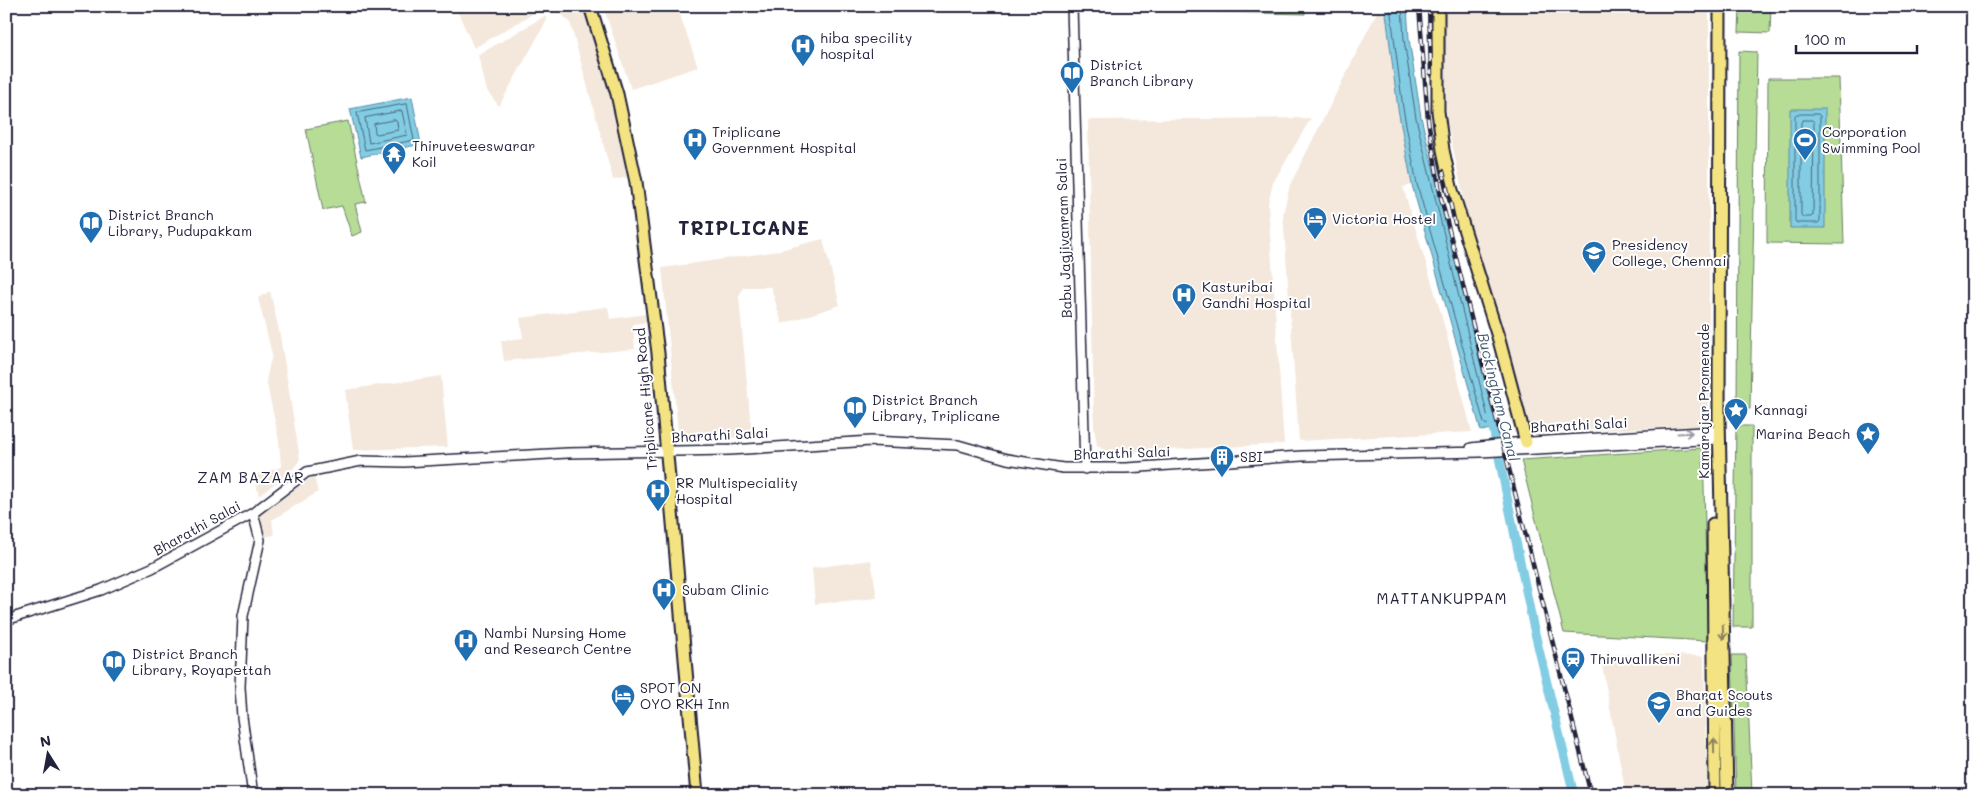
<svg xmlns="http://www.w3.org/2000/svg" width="1979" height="801" viewBox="0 0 1979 801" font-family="Mali,sans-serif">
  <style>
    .built { fill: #f4e8dc }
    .green { fill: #b7dc96; stroke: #6c7f68 }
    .water { fill: #82cde3; stroke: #5c89a0 }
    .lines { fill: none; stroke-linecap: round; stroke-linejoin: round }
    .shore { stroke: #48667e; stroke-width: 1 }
    .canal { stroke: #82cde3; stroke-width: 9 }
    .minor-casing { stroke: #22223b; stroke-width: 12 }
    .major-casing { stroke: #22223b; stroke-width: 15 }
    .minor { stroke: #fff; stroke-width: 9 }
    .major { stroke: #f4e382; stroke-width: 11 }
    .rail-casing { stroke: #22223b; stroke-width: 4.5 }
    .rail { stroke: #fff; stroke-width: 2.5; stroke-dasharray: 8; stroke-linecap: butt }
    .oneway { stroke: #9c9ca7 }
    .oneway2 { stroke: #8b825e }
    .labels { text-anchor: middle; stroke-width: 4; stroke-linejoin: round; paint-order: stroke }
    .poi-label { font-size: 14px; fill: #22223b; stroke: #fff; text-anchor: start }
    .street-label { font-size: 14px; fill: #22223b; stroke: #fff }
    .water-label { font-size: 15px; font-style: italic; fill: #445e76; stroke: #fff }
    .neighbourhood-label { font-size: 15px; letter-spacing: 1px; fill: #22223b; stroke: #fff }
    .district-label { font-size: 19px; font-weight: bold; letter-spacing: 1px; fill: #22223b; stroke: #fff }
  </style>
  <rect width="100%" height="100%" fill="#fff"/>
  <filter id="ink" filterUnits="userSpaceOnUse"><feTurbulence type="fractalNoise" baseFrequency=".02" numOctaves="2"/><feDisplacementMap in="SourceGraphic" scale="10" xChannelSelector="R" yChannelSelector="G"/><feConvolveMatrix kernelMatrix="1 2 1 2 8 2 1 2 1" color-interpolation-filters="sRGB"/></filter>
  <g filter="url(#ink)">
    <!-- built -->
    <path class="built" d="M455,6H546L474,48Z
      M568,6H588L634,176L613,180L570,22L560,13Z
      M603,6H677L698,67L631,89Z
      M1444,6H1709V426L1514,433L1447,121Z
      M1377,12H1385L1398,109L1412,185L1403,187L1441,313L1472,432L1299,441L1283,214L1290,185Z
      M545,16L547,20L499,106L487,91L478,55Z
      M1311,118L1273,183L1268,204L1284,444L1108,453L1097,445L1094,428L1088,120Z
      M823,239L840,305L782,324L771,287H743L739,297L752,437L683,439L678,432L662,268L772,252Z
      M270,291L280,335L300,459L294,468L259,496L254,475L281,467L279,441L266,380L272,354L258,298Z
      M606,307H608L610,319L646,314L647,322L633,324L635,349L504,361L501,341L523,338L520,318Z
      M441,376L448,447L353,450L345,390Z
      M314,476L318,492L272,520L274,535L264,537L260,522V514Z
      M871,560L877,598L815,604L812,568Z
      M1607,654L1704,656L1707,795H1626L1602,665Z"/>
    <!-- green -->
    <path class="green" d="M1214,6H1305V14L1214,12Z
      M1740,6H1771L1770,33L1739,32Z
      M1739,51L1757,52L1750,409H1737Z
      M1768,78H1839L1844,244L1767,243Z
      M348,121L366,202L355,204L362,232L352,236L342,206L323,210L306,129Z
      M1736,426H1752V627H1733Z
      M1703,448L1708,641L1564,633L1521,460Z
      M1732,655H1746L1752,795H1736Z"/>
    <!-- water -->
    <path class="water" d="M1385,6H1407L1409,39L1421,117L1496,428L1481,431L1412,185L1398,109Z
      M412,97L421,144L361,157L350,109Z
      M1790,109H1825V228H1790Z"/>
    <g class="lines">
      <!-- shore -->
      <path class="shore" d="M1390,6L1403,108L1417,184L1484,423L1487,425L1489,422L1416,118L1404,40L1402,6
        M407,104L414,140L365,150L357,113Z
        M402,111L407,135L369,143L365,118Z
        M1797,114H1818L1820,116V221L1818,223H1797L1795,221V116Z
        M395,120L397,122L398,130L377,134L375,133L374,124Z
        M1803,120H1812L1814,122L1813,215L1811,217H1803L1801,215V123Z"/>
      <!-- canal -->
      <path class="canal" d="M1491,418L1533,625L1574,795"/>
      <defs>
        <path id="minor" d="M1072,6L1085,469
          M1471,448L1514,443L1719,431
          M6,620L101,590L152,568L253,513L307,472L361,461L404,462L568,453L730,450L871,441L958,445L1007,459L1063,468H1126L1302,456L1480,452L1719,439
          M253,795L242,717L240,687L243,616L260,540L253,513"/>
        <path id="major" d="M590,6L617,94L636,182L658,353L697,795
          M1438,6V111L1443,150L1451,187L1499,340L1526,442
          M1720,6L1719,418L1727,795
          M1713,524L1715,795"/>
      </defs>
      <!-- minor casing -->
      <use href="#minor" class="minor-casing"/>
      <!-- major casing -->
      <use href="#major" class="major-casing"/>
      <!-- minor -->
      <use href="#minor" class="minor"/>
      <!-- major -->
      <use href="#major" class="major"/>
      <defs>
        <path id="rail" d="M1419,6L1428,120L1441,198L1591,795
          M1429,6L1431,74
          M1443,171L1455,224"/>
      </defs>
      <!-- rail casing -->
      <use href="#rail" class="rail-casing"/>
      <!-- rail -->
      <use href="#rail" class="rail"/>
    </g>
    <!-- one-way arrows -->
    <defs><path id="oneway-shaft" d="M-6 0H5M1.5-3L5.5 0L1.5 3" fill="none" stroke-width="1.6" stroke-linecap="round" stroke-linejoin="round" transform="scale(1.25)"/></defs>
    <use class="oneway" href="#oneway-shaft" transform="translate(1685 433) rotate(-3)"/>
    <g class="oneway2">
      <use href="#oneway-shaft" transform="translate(1723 632) rotate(89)"/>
      <use href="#oneway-shaft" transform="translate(1714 746) rotate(-91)"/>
    </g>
  </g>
  <!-- icons -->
  <defs>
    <symbol id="hospital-pin" viewBox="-11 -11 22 30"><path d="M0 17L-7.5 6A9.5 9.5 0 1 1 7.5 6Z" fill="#1f6fb2" stroke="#fff"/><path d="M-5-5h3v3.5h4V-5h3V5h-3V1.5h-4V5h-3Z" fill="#fff"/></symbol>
    <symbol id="library-pin" viewBox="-11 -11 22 30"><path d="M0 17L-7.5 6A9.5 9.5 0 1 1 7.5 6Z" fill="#1f6fb2" stroke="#fff"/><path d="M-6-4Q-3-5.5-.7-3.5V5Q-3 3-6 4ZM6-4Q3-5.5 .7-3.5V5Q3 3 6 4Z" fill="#fff"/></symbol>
    <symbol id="stadium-pin" viewBox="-11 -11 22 30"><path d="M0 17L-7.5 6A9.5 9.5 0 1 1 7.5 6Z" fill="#1f6fb2" stroke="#fff"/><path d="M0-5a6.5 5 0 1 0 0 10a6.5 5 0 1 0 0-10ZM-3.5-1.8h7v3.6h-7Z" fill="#fff"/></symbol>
    <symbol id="temple-pin" viewBox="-11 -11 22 30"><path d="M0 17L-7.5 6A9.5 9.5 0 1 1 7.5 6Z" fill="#1f6fb2" stroke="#fff"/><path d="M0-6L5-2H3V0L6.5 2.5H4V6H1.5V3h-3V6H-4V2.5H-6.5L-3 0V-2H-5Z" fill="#fff"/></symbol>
    <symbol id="hotel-pin" viewBox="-11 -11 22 30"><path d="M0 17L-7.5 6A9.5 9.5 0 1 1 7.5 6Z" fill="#1f6fb2" stroke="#fff"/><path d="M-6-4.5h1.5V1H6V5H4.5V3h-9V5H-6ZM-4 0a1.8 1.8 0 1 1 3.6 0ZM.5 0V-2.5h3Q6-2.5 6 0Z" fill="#fff"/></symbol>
    <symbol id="university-pin" viewBox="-11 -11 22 30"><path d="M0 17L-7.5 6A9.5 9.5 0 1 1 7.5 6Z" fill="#1f6fb2" stroke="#fff"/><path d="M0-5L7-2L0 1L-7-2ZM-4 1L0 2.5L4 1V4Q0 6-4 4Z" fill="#fff"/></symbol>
    <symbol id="sight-pin" viewBox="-11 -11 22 30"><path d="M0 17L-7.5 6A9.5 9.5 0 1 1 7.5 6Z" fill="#1f6fb2" stroke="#fff"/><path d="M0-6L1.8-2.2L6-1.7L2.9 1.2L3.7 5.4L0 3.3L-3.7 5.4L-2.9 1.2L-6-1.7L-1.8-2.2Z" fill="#fff"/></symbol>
    <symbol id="building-pin" viewBox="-11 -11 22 30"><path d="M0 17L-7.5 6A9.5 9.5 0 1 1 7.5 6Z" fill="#1f6fb2" stroke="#fff"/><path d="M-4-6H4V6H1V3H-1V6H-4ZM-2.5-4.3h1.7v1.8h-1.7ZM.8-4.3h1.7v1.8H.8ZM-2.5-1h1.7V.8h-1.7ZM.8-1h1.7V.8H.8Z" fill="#fff"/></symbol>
    <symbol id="station-pin" viewBox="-11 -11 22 30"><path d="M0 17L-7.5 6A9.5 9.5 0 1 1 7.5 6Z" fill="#1f6fb2" stroke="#fff"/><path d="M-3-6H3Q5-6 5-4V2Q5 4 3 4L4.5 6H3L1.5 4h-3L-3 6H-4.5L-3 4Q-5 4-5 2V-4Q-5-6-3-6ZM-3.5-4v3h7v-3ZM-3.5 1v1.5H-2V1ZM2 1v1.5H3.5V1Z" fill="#fff"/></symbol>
    <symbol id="school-pin" viewBox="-11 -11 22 30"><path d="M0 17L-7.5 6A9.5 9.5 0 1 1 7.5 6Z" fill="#1f6fb2" stroke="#fff"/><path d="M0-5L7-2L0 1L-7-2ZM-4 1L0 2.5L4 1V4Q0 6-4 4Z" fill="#fff"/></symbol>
  </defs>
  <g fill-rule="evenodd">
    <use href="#hospital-pin" x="789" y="32" width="28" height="38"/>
    <use href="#library-pin" x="1058" y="59" width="28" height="38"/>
    <use href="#hospital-pin" x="681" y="126" width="28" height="38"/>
    <use href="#stadium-pin" x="1791" y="126" width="28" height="38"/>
    <use href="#temple-pin" x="380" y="140" width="28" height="38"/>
    <use href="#hotel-pin" x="1301" y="205" width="28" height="38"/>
    <use href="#library-pin" x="77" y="209" width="28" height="38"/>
    <use href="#university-pin" x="1580" y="239" width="28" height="38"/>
    <use href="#hospital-pin" x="1170" y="281" width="28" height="38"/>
    <use href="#library-pin" x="841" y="394" width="28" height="38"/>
    <use href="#sight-pin" x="1722" y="396" width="28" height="38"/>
    <use href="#sight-pin" x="1854" y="420" width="28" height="38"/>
    <use href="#building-pin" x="1208" y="443" width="28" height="38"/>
    <use href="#hospital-pin" x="644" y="477" width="28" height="38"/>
    <use href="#hospital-pin" x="650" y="576" width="28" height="38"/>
    <use href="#hospital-pin" x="452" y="627" width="28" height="38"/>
    <use href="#station-pin" x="1559" y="645" width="28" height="38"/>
    <use href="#library-pin" x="100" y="648" width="28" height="38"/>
    <use href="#hotel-pin" x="609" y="682" width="28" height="38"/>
    <use href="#school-pin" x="1645" y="689" width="28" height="38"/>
  </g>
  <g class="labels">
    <!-- poi labels -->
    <g class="poi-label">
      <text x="820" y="43">hiba specility<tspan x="820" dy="16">hospital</tspan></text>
      <text x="1090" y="70">District<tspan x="1090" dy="16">Branch Library</tspan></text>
      <text x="712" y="137">Triplicane<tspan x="712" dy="16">Government Hospital</tspan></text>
      <text x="1822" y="137">Corporation<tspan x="1822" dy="16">Swimming Pool</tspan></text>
      <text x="412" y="151">Thiruveteeswarar<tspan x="412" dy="16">Koil</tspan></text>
      <text x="108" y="220">District Branch<tspan x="108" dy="16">Library, Pudupakkam</tspan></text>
      <text x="1332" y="224">Victoria Hostel</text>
      <text x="1612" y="250">Presidency<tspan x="1612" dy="16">College, Chennai</tspan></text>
      <text x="1202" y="292">Kasturibai<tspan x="1202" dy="16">Gandhi Hospital</tspan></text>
      <text x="872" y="405">District Branch<tspan x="872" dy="16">Library, Triplicane</tspan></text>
      <text x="1754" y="415">Kannagi</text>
      <text x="1850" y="439" text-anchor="end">Marina Beach</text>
      <text x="1240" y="462">SBI</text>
      <text x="676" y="488">RR Multispeciality<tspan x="676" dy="16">Hospital</tspan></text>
      <text x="682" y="595">Subam Clinic</text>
      <text x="484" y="638">Nambi Nursing Home<tspan x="484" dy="16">and Research Centre</tspan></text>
      <text x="132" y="659">District Branch<tspan x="132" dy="16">Library, Royapettah</tspan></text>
      <text x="1590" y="664">Thiruvallikeni</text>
      <text x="640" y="693">SPOT ON<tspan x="640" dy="16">OYO RKH Inn</tspan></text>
      <text x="1676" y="700">Bharat Scouts<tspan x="1676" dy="16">and Guides</tspan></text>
    </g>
    <!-- street labels -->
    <g class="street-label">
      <text transform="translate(1064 238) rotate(-92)" y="5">Babu Jagjivanram Salai</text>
      <text transform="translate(646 399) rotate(-95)" y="5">Triplicane High Road</text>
      <text transform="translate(1704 401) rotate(-90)" y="5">Kamarajar Promenade</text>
      <text transform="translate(1579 425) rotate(-3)" y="5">Bharathi Salai</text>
      <text transform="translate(720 435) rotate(-3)" y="5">Bharathi Salai</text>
      <text transform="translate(1122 453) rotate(-2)" y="5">Bharathi Salai</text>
      <text transform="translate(197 528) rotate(-29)" y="5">Bharathi Salai</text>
    </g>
    <!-- water labels -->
    <g class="water-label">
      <text transform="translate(1498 397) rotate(76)" y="5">Buckingham Canal</text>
    </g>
    <!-- neighbourhood labels -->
    <g class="neighbourhood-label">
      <text x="251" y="483">ZAM BAZAAR</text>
      <text x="1442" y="604">MATTANKUPPAM</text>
    </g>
    <!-- district labels -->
    <g class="district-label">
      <text x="744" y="235">TRIPLICANE</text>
    </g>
  </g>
  <!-- margin -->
  <rect width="1979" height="801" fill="none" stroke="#fff" stroke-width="25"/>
  <rect x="12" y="12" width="1954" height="776" fill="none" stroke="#22223b" stroke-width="2" filter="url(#ink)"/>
  <!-- north arrow -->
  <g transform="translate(48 754) rotate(349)" stroke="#ffffff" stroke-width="4" paint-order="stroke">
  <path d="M0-4L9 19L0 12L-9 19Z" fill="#22223b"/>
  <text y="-8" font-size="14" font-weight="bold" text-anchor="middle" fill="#22223b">N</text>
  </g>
  <!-- scale -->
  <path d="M1796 45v8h121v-8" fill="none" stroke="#22223b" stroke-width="2.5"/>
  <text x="1804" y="45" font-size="15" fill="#22223b" stroke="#ffffff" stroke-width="4" paint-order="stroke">100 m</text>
</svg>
